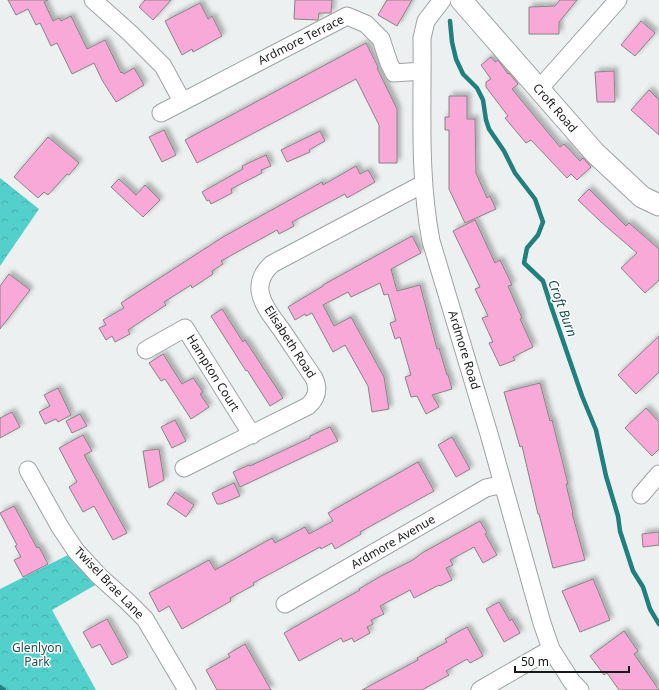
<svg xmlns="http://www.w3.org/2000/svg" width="659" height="690" viewBox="0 0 659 690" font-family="'Noto Sans',sans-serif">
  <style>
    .forest { fill: url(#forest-crowns) }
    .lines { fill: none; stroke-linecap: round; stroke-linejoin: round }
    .stream { stroke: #1f807e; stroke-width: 4.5 }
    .building { fill: #f8a9d7; stroke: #878385; filter: url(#shadow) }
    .minor-casing { stroke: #9fa2a2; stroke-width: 19 }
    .tertiary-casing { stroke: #9fa2a2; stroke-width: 23 }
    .minor { stroke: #fff; stroke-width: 17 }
    .tertiary { stroke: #fff; stroke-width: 21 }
    .labels { text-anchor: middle; stroke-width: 3; stroke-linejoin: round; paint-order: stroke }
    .street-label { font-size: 12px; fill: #181a19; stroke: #fff }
    .park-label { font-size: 12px; fill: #184e4d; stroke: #fff }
    .water-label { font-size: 13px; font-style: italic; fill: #174e4c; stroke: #fff }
  </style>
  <defs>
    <pattern id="forest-crowns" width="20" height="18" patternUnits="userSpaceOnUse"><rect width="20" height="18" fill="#53d0cc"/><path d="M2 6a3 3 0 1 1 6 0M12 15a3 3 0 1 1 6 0" fill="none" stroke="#48b2af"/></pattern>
    <filter id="shadow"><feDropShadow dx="3.5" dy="-3.5" stdDeviation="2" flood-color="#0004"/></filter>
  </defs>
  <rect width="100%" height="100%" fill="#ecf0f0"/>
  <!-- forest -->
  <path class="forest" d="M0,178L39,209L0,266Z
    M76,551L104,580L52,610L96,690H0V589Z"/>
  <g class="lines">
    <!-- stream -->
    <path class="stream" d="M450,21L452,42L456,59L463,74L477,88L483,100L486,120L489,129L504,151L515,173L535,199L543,222L538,235L527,248L524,263L543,281L551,306L582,396L596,430L606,476L618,516L620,531L633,571L643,587L650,609L659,624
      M0,687L4,690"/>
  </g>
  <!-- building -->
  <path class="building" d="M8,0H48L44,2L53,21L59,18L61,21L71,16L87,49L105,40L121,73L122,72L124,74L134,68L144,85L116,102L102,80L94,63L72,74L57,43L51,46L40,23L36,25L28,9L16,15Z
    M145,0H171L153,20L139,7Z
    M295,0H332L331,13H319L318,20L294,19Z
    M387,0H412L397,26L378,15Z
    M560,0H577L559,22V34H529V7L555,6Z
    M200,3L208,19L212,16L222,36L193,52L192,49L182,55L165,21Z
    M641,21L655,33L635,56L621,45Z
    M366,43L378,67L377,68L397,109V163H379V125L356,79L197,163L185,140Z
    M491,57L495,62L498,60L508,74L509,73L518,84L512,89L560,147L564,144L580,161L583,158L591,167L577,180L571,174L567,178L531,140L526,143L505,118L508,116L486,87V82L491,79L481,65Z
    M614,71L615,102H597L595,72Z
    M649,90L659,100V135L631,110Z
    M449,96H467V119H475L476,173L487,198L490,196L496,209L465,223L449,189V130H445V117H449Z
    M164,130L176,155L162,162L149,137Z
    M320,131L325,141L309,150L310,152L287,162L281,150Z
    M48,137L79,163L69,175L67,174L48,195L44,192L38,198L14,177Z
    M266,155L271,166L261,170L262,173L231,189L232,193L211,204L209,200L207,201L202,192L243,169L242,166Z
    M356,166L360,174L368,170L375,182L347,198L345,194L292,222L294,226L279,234L277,230L221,261L223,264L212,271L213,274L192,288L191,285L164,302L166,305L128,330L130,334L115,342L112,336L106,340L99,328L106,325L103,320L124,308L121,303L223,237L322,182L323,185Z
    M119,179L136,195L145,185L160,200L143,217L111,187Z
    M589,189L626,226L629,223L659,249V280L645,293L621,268L637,253L601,222L578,200Z
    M475,220L495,263L500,260L512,285L508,286L522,318L520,319L533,347L513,357L515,360L500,366L489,343L493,342L482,318L488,316L475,289L480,287L453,231Z
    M412,236L421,253L391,269L397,291L420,285L437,349L439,348L447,375H448L452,389L432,395L439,407L426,414L417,396L411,397L405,377L411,375L400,337L395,339L390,323L396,321L388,294L384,295L380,283L351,297L348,292L323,305L334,326L351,317L384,377L389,409L372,412L368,386L345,345L333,352L312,313L306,316L305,314L295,320L288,307L323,286V285Z
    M9,274L30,290L0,329V286Z
    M222,309L243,342L245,340L283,398L270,406L247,370L246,371L211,316Z
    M659,336V372L636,394L618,375Z
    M163,354L182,384L193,378L203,392L200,394L209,407L191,419L165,379L161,381L149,363Z
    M540,383L550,421L552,420L568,484H566L573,513H572L585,560L553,568L539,514H538L522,446L520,447L504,392Z
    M58,388L71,415L58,422L56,419L45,424L39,412L50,406L44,395Z
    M646,408L659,422V449L652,456L625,428Z
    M12,412L20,427L0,438V418Z
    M80,414L87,426L72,433L66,421Z
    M175,420L186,441L172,448L161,427Z
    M330,427L338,441L240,487L233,472L249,465L250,466L310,438V436Z
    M83,435L92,451L84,455L127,533L113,540L94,506L83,512L69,487L77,482L59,448Z
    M452,437L470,469L456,477L438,445Z
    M159,449L164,480L149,488L143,451Z
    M418,462L434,491L360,532L361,534L335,549L332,543L321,549L320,547L253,583L254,585L230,598L231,601L182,629L169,606L159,612L149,593L209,560L215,570L272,538L275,543L305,527L309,534L333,521L328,513Z
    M234,483L240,496L221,504H217L212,493Z
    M175,492L194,505L186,517L167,504Z
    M14,506L37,548L39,547L48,564L23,577L14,560L21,557L15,546L17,545L0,513Z
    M480,521L487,533L485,534L497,555L483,563L474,547L450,560L453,565L446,568L452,580L440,586L439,585L414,598L410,590L380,606L384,614L371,620L373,624L367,627L370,633L354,642L352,638L343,642L341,638L299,661L284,633L360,590L359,589L381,576L413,560L422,553Z
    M659,532V545L643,547L642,534Z
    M593,579L610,620L580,632L562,591Z
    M499,602L510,621L512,619L520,633L504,642L486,609Z
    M107,619L128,657L112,665L100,644L92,648L83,632Z
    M467,627L483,656L470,663L467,659L446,671L449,675L422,690H362L418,660L417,658L447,642L445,639Z
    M624,631L638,651L634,654L659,690H619L607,673L604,675L590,656Z
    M245,644L271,690H217L206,670L230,657L228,654Z"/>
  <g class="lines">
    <defs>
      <path id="minor" d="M93,0L130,33L163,66L182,101
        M442,0L426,21L422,38C423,105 418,174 431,241L489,434L542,623L551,649L572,682L580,690
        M539,89L618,0
        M161,113L347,16L366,24L381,39L389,63L394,73L422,71
        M146,350L185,328L252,435
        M184,468L308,406C317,398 319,389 314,378C303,362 292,345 281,329C273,318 262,305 260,291C259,280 264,271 272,264L423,184
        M28,470L60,527L76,551L99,576L128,602L145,619L187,690
        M641,495L659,474
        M285,604L486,488L503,484
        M480,690L551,649"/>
      <path id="tertiary" d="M461,0L595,153L642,197L659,205"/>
    </defs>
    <!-- minor casing -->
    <use href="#minor" class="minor-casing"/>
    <!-- tertiary casing -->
    <use href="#tertiary" class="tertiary-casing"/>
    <!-- minor -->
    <use href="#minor" class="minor"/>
    <!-- tertiary -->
    <use href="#tertiary" class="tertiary"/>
  </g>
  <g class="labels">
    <!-- street labels -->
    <g class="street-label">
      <text transform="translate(301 40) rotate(-27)" y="4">Ardmore Terrace</text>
      <text transform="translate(555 108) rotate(49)" y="4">Croft Road</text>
      <text transform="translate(290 342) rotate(57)" y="4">Elisabeth Road</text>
      <text transform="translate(464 350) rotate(73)" y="4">Ardmore Road</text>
      <text transform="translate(213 373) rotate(58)" y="4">Hampton Court</text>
      <text transform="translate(393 542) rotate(-30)" y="4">Ardmore Avenue</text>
      <text transform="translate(109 583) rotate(46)" y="4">Twisel Brae Lane</text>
    </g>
    <!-- park labels -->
    <g class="park-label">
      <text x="37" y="652">Glenlyon<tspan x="37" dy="14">Park</tspan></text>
    </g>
    <!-- water labels -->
    <g class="water-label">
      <text transform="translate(563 308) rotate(70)" y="5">Croft Burn</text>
    </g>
  </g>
  <!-- scale -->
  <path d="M515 666v6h114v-6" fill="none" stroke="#181a19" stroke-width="2"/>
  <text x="521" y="666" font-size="12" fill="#181a19" stroke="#ffffff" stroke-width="3" paint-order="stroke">50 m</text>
</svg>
